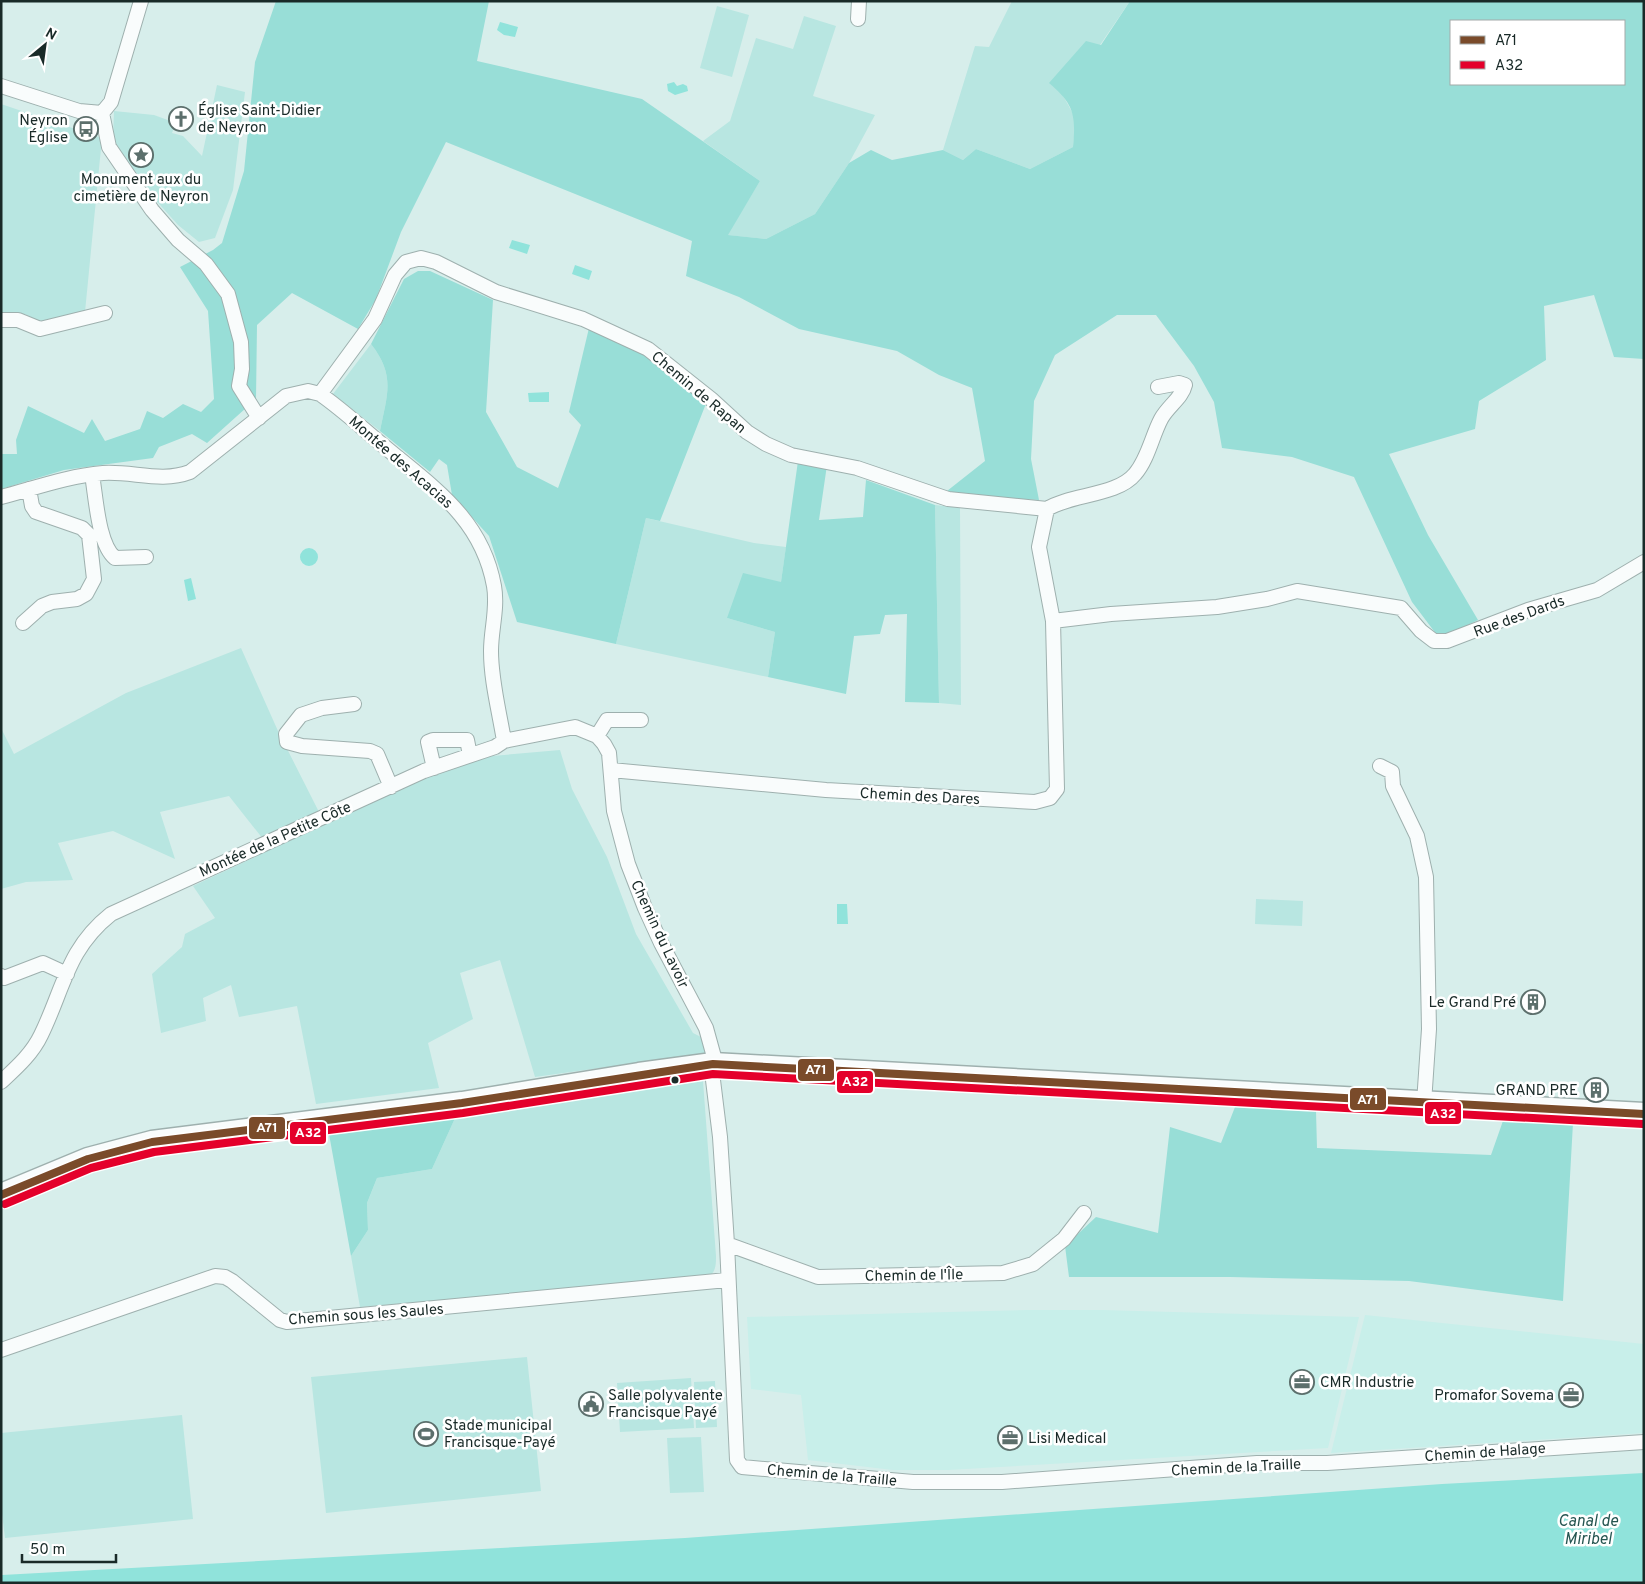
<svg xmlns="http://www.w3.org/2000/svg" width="1645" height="1584" viewBox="0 0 1645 1584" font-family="Overpass,sans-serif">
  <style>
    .built { fill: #c8efea }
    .green { fill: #b8e6e1 }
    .forest { fill: #98ded7; fill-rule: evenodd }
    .water { fill: #90e3db }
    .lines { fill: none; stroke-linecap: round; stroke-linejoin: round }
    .street-casing { stroke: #9eb0ae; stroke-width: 16 }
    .primary-casing { stroke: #9eb0ae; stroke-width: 25 }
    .street { stroke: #f9fcfc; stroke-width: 14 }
    .primary { stroke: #f9fcfc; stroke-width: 22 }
    .bus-1-casing { stroke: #fff; stroke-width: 11 }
    .bus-2-casing { stroke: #fff; stroke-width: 11 }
    .bus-1 { stroke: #7a4b2a; stroke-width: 8 }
    .bus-2 { stroke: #e4002b; stroke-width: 8 }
    .bus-dot { fill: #192a28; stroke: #fff; stroke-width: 2 }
    .labels { text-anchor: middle; stroke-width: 5; stroke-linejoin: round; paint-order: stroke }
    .poi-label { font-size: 15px; fill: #192a28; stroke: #fff; text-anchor: start }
    .street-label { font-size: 15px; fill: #192a28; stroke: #fff }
    .water-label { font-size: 16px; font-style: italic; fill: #255551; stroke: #fff }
    .line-badge { stroke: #fff; stroke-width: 2 }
    .badge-label { font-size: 14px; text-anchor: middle; font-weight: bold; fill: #fff }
  </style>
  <rect width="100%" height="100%" fill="#d7eeeb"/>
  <!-- built -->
  <path class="built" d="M1028,1310H1102L1359,1317L1328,1448L948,1470H893L808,1460L801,1395L751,1389L747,1317Z
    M1365,1315L1644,1344V1433L1331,1453Z"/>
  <!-- green -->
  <path class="green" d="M1012,1H1130L1100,45L1062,94L1076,119L1073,147L1030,169L976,149L963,160L943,150L975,46L989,47Z
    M717,6L749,15L732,77L700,68Z
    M804,16L836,26L813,96L875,115L849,163L815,214L766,239L727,235L760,181L703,141L730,121L756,38L793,49Z
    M217,85L245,92L233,190L215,238L199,242L178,225L135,177L113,138L114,111L154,115L176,123L172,133L183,136L202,156Z
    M1,104L102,138L85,312L42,323L25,314L1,315Z
    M371,344C396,376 387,395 380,431L333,394Z
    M935,505L960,508L961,705L939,703Z
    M646,518L754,543L786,547L781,582L727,618L775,632L768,677L616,644Z
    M241,648L278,731L319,812L263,839L229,796L160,812L175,859L113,831L58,843L73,880L26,882L1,889V728L14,754L126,693Z
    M560,750L572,789L607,857L636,934L693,1033L703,1038L707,1053L535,1077L500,960L460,973L473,1019L428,1043L439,1088L316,1104L297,1006L239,1017L231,985L203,998L206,1021L161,1033L152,974L182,947L185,934L215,918L193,886L425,777L492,756Z
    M1256,899L1303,901L1302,926L1255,924Z
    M703,1081L716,1256C716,1265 716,1272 708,1277L360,1307L351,1256L368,1230L367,1203L377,1178L432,1169L456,1116Z
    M527,1357L541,1491L326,1513L311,1377Z
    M691,1378L694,1428L620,1432L617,1383Z
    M715,1381L717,1427L696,1428L694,1382Z
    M182,1415L193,1519L5,1538L1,1506V1433Z
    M701,1437L704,1492L670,1493L667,1438Z"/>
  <!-- forest -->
  <path class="forest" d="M276,1H489L477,61L642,99L760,181L728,235L766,239L815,214L849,163L871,150L892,160L943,150L963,160L976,149L1030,169L1073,147C1076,115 1074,104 1049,83L1086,41L1101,45L1130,1H1644V359L1614,357L1594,295L1544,306L1546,360L1479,401L1475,429L1389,454L1428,535L1478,620L1440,639L1412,602L1354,477L1292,457L1222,448L1214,402L1194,366L1156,315H1117L1055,355L1034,401L1031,459L1039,500L977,497L947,491L985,461L972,388L939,375L897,351L799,329L739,297L686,276L692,241L446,142L401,232L376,299L358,329L292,293L257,325L256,399L207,443L192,434L159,447L153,458L64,470L1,489V454H17L16,440L28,406L84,433L92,419L105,441L140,429L147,411L163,418L183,404L201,412L214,399L208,311L180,267L213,250L222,243L244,171L255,62ZM1451,21H1624V84H1451Z
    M418,271H430L493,300L486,412L517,467L558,488L581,425L569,412L589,328L648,355L707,401L660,521L646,518L616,644L517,622L489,536L452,495L447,465L439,459L430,472L380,431C387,395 396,376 371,344L404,279Z
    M798,461L827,465L819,520L863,517L866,480L935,505L939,703L905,702L907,614L885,615L880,634L854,636L846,694L768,677L775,632L727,618L743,573L781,582Z
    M1235,1107L1316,1111L1317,1148L1491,1155L1504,1118L1573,1123L1563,1301L1409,1281L1230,1277H1069L1065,1246L1096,1217L1158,1233L1170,1127L1221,1143Z
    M456,1116L432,1169L377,1178L367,1203L368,1230L351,1256L329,1134Z"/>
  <!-- water -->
  <path class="water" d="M500,22L518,27L515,37L504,35L497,30Z
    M674,82L677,86L683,84L687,86L688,91L675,95L668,91L667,84Z
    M512,240L530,245L527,254L509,248Z
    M575,265L592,271L589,280L572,274Z
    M549,392V402H529L528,393Z
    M300 557a9 9 0 1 1 18 0a9 9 0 1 1-18 0Z
    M191,578L196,599L188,601L184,580Z
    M837,904H847L848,924H837Z
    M1644,1473V1583H1L2,1575L685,1538L1442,1484Z"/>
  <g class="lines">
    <defs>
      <path id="street" d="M858,19L859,1
        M1,86L79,111L102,113
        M102,113L109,147L152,210L178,240L206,264L228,294L241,342L242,369L239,386L259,418
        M102,113L111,102L141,1
        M1,320H18L40,329L105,313
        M320,394L375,319L395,275L406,262L421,258L436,262L496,292L583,319L648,349L711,399L747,432L766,444L791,455L857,468L948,499L1047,509L1039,547L1053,621L1057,789L1050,798L1035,802L826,790L611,770
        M92,475C96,497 98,544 115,558L146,557
        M1,497C35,488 68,476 103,473C133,471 161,483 190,472L286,396L308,391L320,394C343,410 363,429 385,447C434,488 482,519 494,586C498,608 491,629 491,651C491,681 499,710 504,741
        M1047,509C1071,494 1117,496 1135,474C1148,459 1152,436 1161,419C1168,406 1182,398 1185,385L1179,383L1158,387
        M1053,621L1111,614L1217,607L1267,599L1297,591L1401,608L1421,631L1434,641H1447L1528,610L1597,590L1644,562
        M23,623L42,606L52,602L77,599L86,594L94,579L89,535L82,528L36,512L32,506L29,489
        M354,704L322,708L301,715L286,734L287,742L302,746L370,751L377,754L391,787
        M597,736L607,720H641
        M1380,766L1392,772L1393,786L1417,836L1426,877L1429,1029L1424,1103
        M434,768L428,742L433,740H467L470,755
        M1,976L4,978L43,963L67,974
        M1,1082C16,1068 32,1054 41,1035C64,988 67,949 111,914L424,771L495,747L504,741L575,727L597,736L604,744L609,753L614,811L628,864L645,908L661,943L706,1028L714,1057L712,1072L720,1137L727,1244L737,1460L742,1467L913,1482H1002L1257,1463H1327L1644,1442
        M727,1244L818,1277L1003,1273L1033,1264L1064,1239L1084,1213
        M1,1350L215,1276L225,1277L232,1281L280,1320L287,1322L727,1280"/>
      <path id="primary" d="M1,1195L88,1159L152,1142L462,1103L639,1074L713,1064L1644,1114"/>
    </defs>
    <!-- street casing -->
    <use href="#street" class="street-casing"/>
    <!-- primary casing -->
    <use href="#primary" class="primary-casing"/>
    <!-- street -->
    <use href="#street" class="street"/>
    <!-- primary -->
    <use href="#primary" class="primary"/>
    <defs>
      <path id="bus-1" d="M1,1195L88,1159L152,1142L462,1103L713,1064L1644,1114"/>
      <path id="bus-2" d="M5,1204L91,1168L154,1152L463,1113L713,1074L1643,1124"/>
    </defs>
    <!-- bus-1 casing -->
    <use href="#bus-1" class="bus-1-casing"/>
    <!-- bus-2 casing -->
    <use href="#bus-2" class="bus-2-casing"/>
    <!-- bus-1 -->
    <use href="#bus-1" class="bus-1"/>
    <!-- bus-2 -->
    <use href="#bus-2" class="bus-2"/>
  </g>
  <!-- icons -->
  <defs>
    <symbol id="church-ring" viewBox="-11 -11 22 22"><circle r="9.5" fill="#fff" stroke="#5c6f6c" stroke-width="1.5"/><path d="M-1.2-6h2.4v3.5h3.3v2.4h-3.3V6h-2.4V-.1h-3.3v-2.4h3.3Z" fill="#5c6f6c"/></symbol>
    <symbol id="bus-ring" viewBox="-11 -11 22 22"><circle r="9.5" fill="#fff" stroke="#5c6f6c" stroke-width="1.5"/><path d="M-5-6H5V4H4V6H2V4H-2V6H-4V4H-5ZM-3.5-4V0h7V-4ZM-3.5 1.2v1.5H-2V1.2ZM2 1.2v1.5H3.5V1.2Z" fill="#5c6f6c"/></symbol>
    <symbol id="sight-ring" viewBox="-11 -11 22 22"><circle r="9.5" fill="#fff" stroke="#5c6f6c" stroke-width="1.5"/><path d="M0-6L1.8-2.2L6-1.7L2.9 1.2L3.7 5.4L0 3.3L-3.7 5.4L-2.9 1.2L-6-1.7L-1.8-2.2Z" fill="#5c6f6c"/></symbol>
    <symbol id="building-ring" viewBox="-11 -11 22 22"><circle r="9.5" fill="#fff" stroke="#5c6f6c" stroke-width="1.5"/><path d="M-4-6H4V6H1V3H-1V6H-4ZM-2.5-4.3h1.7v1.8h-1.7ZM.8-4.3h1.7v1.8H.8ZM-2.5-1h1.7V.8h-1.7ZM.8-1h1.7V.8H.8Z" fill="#5c6f6c"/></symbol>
    <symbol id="office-ring" viewBox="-11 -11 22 22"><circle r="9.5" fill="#fff" stroke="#5c6f6c" stroke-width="1.5"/><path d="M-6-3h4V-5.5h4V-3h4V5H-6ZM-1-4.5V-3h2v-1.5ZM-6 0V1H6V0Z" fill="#5c6f6c"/></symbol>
    <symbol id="civic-ring" viewBox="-11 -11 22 22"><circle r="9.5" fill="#fff" stroke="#5c6f6c" stroke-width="1.5"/><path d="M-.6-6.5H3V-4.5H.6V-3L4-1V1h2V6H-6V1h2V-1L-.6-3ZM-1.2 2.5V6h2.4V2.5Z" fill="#5c6f6c"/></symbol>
    <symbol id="stadium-ring" viewBox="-11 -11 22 22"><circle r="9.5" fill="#fff" stroke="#5c6f6c" stroke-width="1.5"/><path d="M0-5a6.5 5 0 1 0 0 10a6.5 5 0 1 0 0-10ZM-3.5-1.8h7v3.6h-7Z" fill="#5c6f6c"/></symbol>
  </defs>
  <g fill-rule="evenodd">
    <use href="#church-ring" x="167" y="105" width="28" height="28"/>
    <use href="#bus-ring" x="72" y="115" width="28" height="28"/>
    <use href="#sight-ring" x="127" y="141" width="28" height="28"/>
    <use href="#building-ring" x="1519" y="988" width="28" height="28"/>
    <use href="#building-ring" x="1582" y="1076" width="28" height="28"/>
    <use href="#office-ring" x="1288" y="1368" width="28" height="28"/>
    <use href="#office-ring" x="1557" y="1381" width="28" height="28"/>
    <use href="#civic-ring" x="577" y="1390" width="28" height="28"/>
    <use href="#stadium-ring" x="412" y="1420" width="28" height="28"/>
    <use href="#office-ring" x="996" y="1424" width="28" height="28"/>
  </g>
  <!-- markers -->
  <circle class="bus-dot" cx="675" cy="1080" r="4.5"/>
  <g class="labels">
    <!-- poi labels -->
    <g class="poi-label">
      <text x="198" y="115">Église Saint-Didier<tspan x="198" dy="17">de Neyron</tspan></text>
      <text x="68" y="125" text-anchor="end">Neyron<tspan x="68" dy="17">Église</tspan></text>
      <text x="141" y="184" text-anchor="middle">Monument aux du<tspan x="141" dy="17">cimetière de Neyron</tspan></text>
      <text x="1516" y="1007" text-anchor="end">Le Grand Pré</text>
      <text x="1578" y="1095" text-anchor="end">GRAND PRE</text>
      <text x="1320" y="1387">CMR Industrie</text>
      <text x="608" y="1400">Salle polyvalente<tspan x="608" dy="17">Francisque Payé</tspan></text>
      <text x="1554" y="1400" text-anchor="end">Promafor Sovema</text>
      <text x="444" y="1430">Stade municipal<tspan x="444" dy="17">Francisque-Payé</tspan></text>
      <text x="1028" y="1443">Lisi Medical</text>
    </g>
    <!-- street labels -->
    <g class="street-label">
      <text transform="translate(699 392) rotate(40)" y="5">Chemin de Rapan</text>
      <text transform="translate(401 462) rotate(41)" y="5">Montée des Acacias</text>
      <text transform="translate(1519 616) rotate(-20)" y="5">Rue des Dards</text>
      <text transform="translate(920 796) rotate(3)" y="5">Chemin des Dares</text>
      <text transform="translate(275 839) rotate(-24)" y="5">Montée de la Petite Côte</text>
      <text transform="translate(660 934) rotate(65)" y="5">Chemin du Lavoir</text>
      <text transform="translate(914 1275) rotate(-1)" y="5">Chemin de l'Île</text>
      <text transform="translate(366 1314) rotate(-4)" y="5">Chemin sous les Saules</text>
      <text transform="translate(1485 1452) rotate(-4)" y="5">Chemin de Halage</text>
      <text transform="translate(1236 1467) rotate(-3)" y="5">Chemin de la Traille</text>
      <text transform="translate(832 1475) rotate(5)" y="5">Chemin de la Traille</text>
    </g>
    <!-- water labels -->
    <g class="water-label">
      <text x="1588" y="1526">Canal de<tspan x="1588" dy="18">Miribel</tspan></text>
    </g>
  </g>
  <g class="line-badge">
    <rect x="797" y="1058" width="38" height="24" rx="5" fill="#7a4b2a"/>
    <rect x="836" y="1070" width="38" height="24" rx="5" fill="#e4002b"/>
    <rect x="1349" y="1087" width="38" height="24" rx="5" fill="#7a4b2a"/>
    <rect x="1424" y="1101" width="38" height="24" rx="5" fill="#e4002b"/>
    <rect x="248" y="1116" width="38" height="24" rx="5" fill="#7a4b2a"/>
    <rect x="289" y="1121" width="38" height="24" rx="5" fill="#e4002b"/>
  </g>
  <g class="badge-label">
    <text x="816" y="1074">A71</text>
    <text x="855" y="1086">A32</text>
    <text x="1368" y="1104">A71</text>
    <text x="1443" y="1118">A32</text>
    <text x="267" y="1132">A71</text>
    <text x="308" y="1137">A32</text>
  </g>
  <!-- border -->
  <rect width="1645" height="1584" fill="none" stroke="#192a28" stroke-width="5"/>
  <!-- legend -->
  <rect x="1450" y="20" width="175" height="65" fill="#ffffff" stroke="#a3aaa9"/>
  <rect x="1460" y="36" width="25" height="8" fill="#7a4b2a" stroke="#a3aaa9"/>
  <text x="1495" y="45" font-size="15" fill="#192a28">A71</text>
  <rect x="1460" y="61" width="25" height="8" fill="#e4002b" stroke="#a3aaa9"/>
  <text x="1495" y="70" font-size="15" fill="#192a28">A32</text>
  <!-- north arrow -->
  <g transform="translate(45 45) rotate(29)" stroke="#ffffff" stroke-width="4" paint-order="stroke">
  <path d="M0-4L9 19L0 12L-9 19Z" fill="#192a28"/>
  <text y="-8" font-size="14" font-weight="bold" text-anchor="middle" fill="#192a28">N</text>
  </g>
  <!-- scale -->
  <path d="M22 1554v8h94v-8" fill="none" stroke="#192a28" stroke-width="2.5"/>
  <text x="30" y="1554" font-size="15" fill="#192a28" stroke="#ffffff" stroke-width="4" paint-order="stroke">50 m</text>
</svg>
